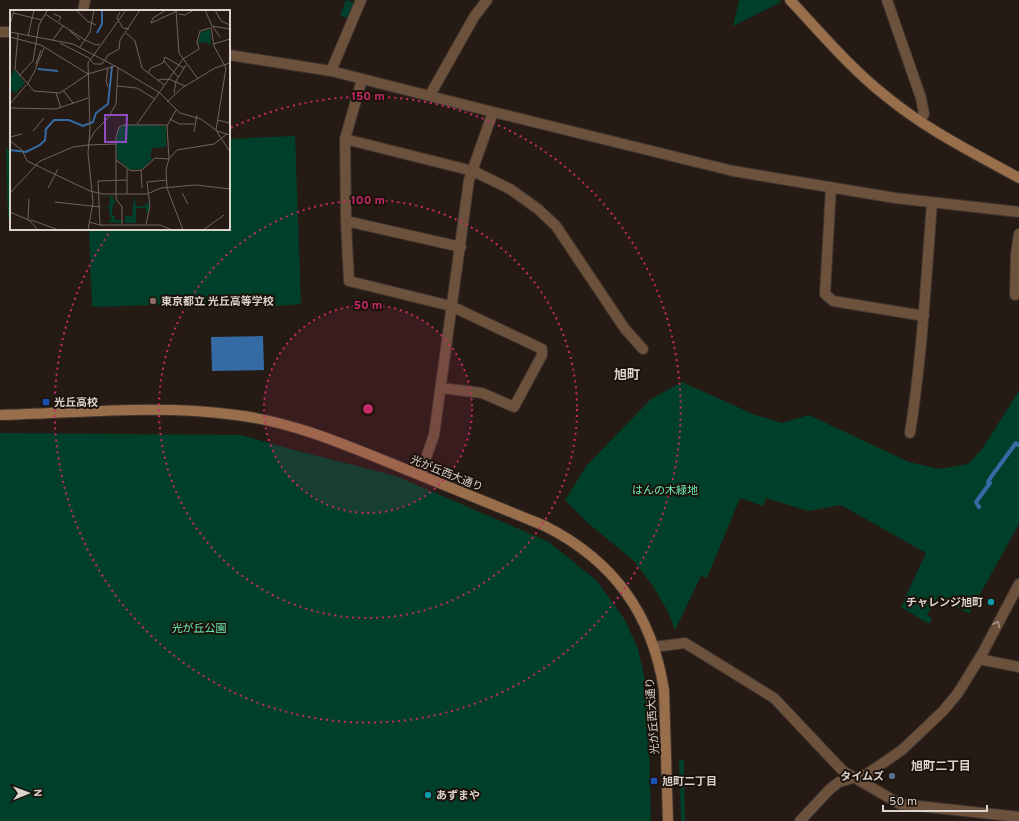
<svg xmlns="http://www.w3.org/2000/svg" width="1019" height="821" viewBox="0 0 1019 821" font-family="Overpass,'Noto Sans JP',sans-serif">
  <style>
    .green { fill: #00402b }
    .water { fill: #356ba5 }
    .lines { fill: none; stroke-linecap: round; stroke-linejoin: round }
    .stream { stroke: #356ba5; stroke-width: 4 }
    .street-casing { stroke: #3f352e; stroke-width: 12 }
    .secondary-casing { stroke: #3f352e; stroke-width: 12 }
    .street { stroke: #6c513c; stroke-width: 10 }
    .secondary { stroke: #996e4b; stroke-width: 10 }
    .oneway { stroke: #a9988c }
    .ring { fill: none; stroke: #c42b66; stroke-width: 2; stroke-dasharray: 2 4 }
    .education-dot { fill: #8d6e63; stroke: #1c120b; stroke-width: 1.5 }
    .transit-dot { fill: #1a4fb4; stroke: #1c120b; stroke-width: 1.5 }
    .culture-dot { fill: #0f9aa8; stroke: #1c120b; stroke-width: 1.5 }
    .service-dot { fill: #5c6f8a; stroke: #1c120b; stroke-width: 1.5 }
    .labels { text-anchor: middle; stroke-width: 4; stroke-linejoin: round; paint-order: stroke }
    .poi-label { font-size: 11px; font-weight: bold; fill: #dbd3ce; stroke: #1c120b; text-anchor: start }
    .street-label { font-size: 11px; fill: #dbd3ce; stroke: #1c120b }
    .park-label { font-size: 11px; fill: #6cf0bb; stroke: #1c120b }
    .neighbourhood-label { font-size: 12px; font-weight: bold; fill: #dbd3ce; stroke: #1c120b }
    .quarter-label { font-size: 13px; font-weight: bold; fill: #dbd3ce; stroke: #1c120b }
    .inset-river { fill: none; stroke: #356ba5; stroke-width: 2 }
    .inset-road { fill: none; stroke: #6e655e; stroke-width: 1 }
    .view { fill: #8e4dc2; fill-opacity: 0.15; stroke: #8e4dc2; stroke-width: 2 }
    .inset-edge { fill: none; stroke: #dbd3ce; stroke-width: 2 }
    .centre { fill: #c42b66; stroke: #1c120b; stroke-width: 2 }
    .ring-label { font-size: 12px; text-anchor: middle; font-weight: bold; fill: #c42b66; stroke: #1c120b; stroke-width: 4; stroke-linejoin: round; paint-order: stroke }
  </style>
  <rect width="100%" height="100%" fill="#261b14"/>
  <!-- green -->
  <path class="green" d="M346,0L356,3L349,18L340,16Z
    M739,0H779L781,2L733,26Z
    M295,136L301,304L275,306L274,301L92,307L89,229H229V139Z
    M6,149H11V217L8,218Z
    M682,382L753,414L782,423L809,415L909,462L939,469L968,464L982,449L1019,391V524L969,614L939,595L927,615L932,618L929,624L901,607L926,553L841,505L808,511L766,498L763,506L740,498L707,578L701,576L675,630L668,612L653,586L634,561L588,523L565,500L587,465L651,399Z
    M0,433L241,435L287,448L396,476L549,542L597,581L625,620L638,649L648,694L651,821H0Z
    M679,760H684L685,821H681Z"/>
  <!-- water -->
  <path class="water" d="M263,336L264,370L212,371L211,337Z"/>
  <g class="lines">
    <!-- stream -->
    <path class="stream" d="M989,484L988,482L991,477L1016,443L1018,445
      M979,507L976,502L990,483"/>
    <defs>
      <path id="street" d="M887,0L921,98L924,114L920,121
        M83,11L85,0
        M0,32H11
        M229,55L331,71L493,112L469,180L434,435L420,475
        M331,71L361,0
        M362,79L345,139L473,171L510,189L538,209L556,226L625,329L643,349
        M430,95L474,17L487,0
        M493,112L733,171L895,198L1019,212
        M345,139L346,221
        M831,187L825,294L833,301L924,316
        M1015,295L1016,254L1019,234
        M441,388L482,393L514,407L542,355V349L451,306L349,281L346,221L461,247
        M910,433C922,357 926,280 932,203
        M654,647L685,643L774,698L843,771L900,804L1019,817
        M979,659L1019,667
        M800,821L830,789L839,782L867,774L902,750L943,711L958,693L982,654L1019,584"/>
      <path id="secondary" d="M790,0C821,33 851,69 887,97C927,130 974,153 1019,178
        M0,415C78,413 158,404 236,415C293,422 346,445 400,467C448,487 497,506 545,526C614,561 652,614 664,690L668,821"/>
    </defs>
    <!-- street casing -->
    <use href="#street" class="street-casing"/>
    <!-- secondary casing -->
    <use href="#secondary" class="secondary-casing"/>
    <!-- street -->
    <use href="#street" class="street"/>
    <!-- secondary -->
    <use href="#secondary" class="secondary"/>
  </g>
  <!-- one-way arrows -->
  <defs><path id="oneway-chevron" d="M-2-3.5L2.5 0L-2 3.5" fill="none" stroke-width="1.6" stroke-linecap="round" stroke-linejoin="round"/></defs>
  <use class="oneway" href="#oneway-chevron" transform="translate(997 624) rotate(-62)"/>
  <!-- distance rings -->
  <circle cx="368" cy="409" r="104" fill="#c42b66" fill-opacity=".12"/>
  <g class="ring">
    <circle cx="368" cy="409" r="104"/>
    <circle cx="368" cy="409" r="209"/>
    <path d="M231 128A313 313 0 1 1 112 229"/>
  </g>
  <!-- markers -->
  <circle class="education-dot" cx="153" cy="301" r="4"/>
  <g class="transit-dot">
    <rect x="42" y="398" width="8" height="8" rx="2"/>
    <rect x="650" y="777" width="8" height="8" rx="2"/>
  </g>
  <g class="culture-dot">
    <circle cx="991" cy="602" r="4"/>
    <circle cx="428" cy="795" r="4"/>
  </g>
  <circle class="service-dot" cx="892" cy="776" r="4"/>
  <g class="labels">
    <!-- poi labels -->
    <g class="poi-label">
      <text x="161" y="305">東京都立 光丘高等学校</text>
      <text x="54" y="406">光丘高校</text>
      <text x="983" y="606" text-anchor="end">チャレンジ旭町</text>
      <text x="884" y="780" text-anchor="end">タイムズ</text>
      <text x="662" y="785">旭町二丁目</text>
      <text x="436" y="799">あずまや</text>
    </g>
    <!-- street labels -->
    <g class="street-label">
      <text transform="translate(447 473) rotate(22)" y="4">光が丘西大通り</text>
      <text transform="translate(652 716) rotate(-94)" y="4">光が丘西大通り</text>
    </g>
    <!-- park labels -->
    <g class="park-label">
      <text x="665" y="494">はんの木緑地</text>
      <text x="199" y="632">光が丘公園</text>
    </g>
    <!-- neighbourhood labels -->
    <g class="neighbourhood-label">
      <text x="941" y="770">旭町二丁目</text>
    </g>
    <!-- quarter labels -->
    <g class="quarter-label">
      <text x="627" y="379">旭町</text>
    </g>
  </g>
  <!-- overview -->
  <g transform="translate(10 10)">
    <rect width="220" height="220" fill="#261b14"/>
    <path d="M200,19L201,34L197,36L199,33L193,32L188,34L191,22ZM4,59L15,73L6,83L0,81V65H2ZM113,115L156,116V137L142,138L140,147L143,148L132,159L120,160L107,149L106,132L109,118ZM90,186H105L102,187L106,193L103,194L102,206H105V210H112L111,213L97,212L101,210L99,198L90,197H99L100,187L91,186L90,189ZM124,186L126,196H136L135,193H139V202H136V198H126V213H115V206H122Z" fill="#00402b"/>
    <path class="inset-river" d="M87,23L92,14V0M28,59L48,61M0,140L16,142L30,135L35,130L36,119L44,110H59L73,116L83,112L86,103L98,94L102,56"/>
    <path class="inset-road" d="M166,0L169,43L188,69M195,0L202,16L220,19M205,0L211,11L220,15M67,1L77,11L86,15M110,2L107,8L113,18L119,19M3,3L32,10M35,4L75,30L86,35L90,34M44,4L51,7L49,11M168,4L175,5L184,0M141,13L167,1M141,13L143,8L156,0M0,15L4,0M201,17L204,36L216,58L206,120M203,17L210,27M59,20L70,30M0,22L63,34L105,56M116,23L125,31L132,58L154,75M8,24L5,59L24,81L50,83L78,64M18,26L24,0M0,27L31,35L78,64L105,56L150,83L170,103L191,109L207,121L220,125M42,31L53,16M50,33L79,48L84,54H92L98,45L109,39L110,30L130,0M203,34L220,29M70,37L80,22L84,0M154,51L168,67M26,54L31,40M26,57L34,38M138,63L141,58L153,53L155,47L174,58M9,66L23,51L29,15L37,1M148,70L159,69L175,76M17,75L27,57M107,76L127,78L145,89M98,77L96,71L98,58M53,80L63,93M46,83L51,98M164,83L166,71L176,55M157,92L172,78L205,58L220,53M0,94L16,75M0,98L46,99L78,88M160,109L169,114H184M207,110L220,113M127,114L173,49L189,39L187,32L190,21L200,18M206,120L220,142M23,121L34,108M184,122L187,105M0,127L12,124M0,131L12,140L17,151L80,181L93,184H137M79,131L85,121L98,108L106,94L108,58M78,135L106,134M159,149L157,116L166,100M106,150L121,161L132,160L145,148L159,149M131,160L132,178M38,178L48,159M0,183L30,151L63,137L78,135M172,183L178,194M117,184V159M137,184L151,178L186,175L220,179M45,192L90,197M112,196V214M112,197L106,189V127L109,117L113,115H157M0,202L21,211M18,209L19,189M19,210L28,220M21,210L49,220M79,212L90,215H150L162,220M136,214L140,196L137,172L157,170M90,215L88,171L117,170M78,220L83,192L78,143L80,119L78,53L116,0M173,220L157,178L156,159L159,149L167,140L204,134L217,124M193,220L214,205"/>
    <path class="view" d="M95,105H117L116,132H95Z"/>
    <rect width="220" height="220" class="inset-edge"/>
  </g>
  <circle cx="368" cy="409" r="6" class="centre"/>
  <g class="ring-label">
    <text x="368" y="100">150 m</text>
    <text x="368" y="204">100 m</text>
    <text x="368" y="309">50 m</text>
  </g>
  <!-- north arrow -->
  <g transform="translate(28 793) rotate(89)" stroke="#1c120b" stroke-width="3" paint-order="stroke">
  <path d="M0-3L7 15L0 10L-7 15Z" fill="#dbd3ce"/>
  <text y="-6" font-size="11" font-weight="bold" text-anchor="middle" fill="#dbd3ce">N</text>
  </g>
  <!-- scale -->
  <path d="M883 805v6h104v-6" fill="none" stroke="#dbd3ce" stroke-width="2"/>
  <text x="889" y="805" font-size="12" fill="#dbd3ce" stroke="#1c120b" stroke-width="3" paint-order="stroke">50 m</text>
</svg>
